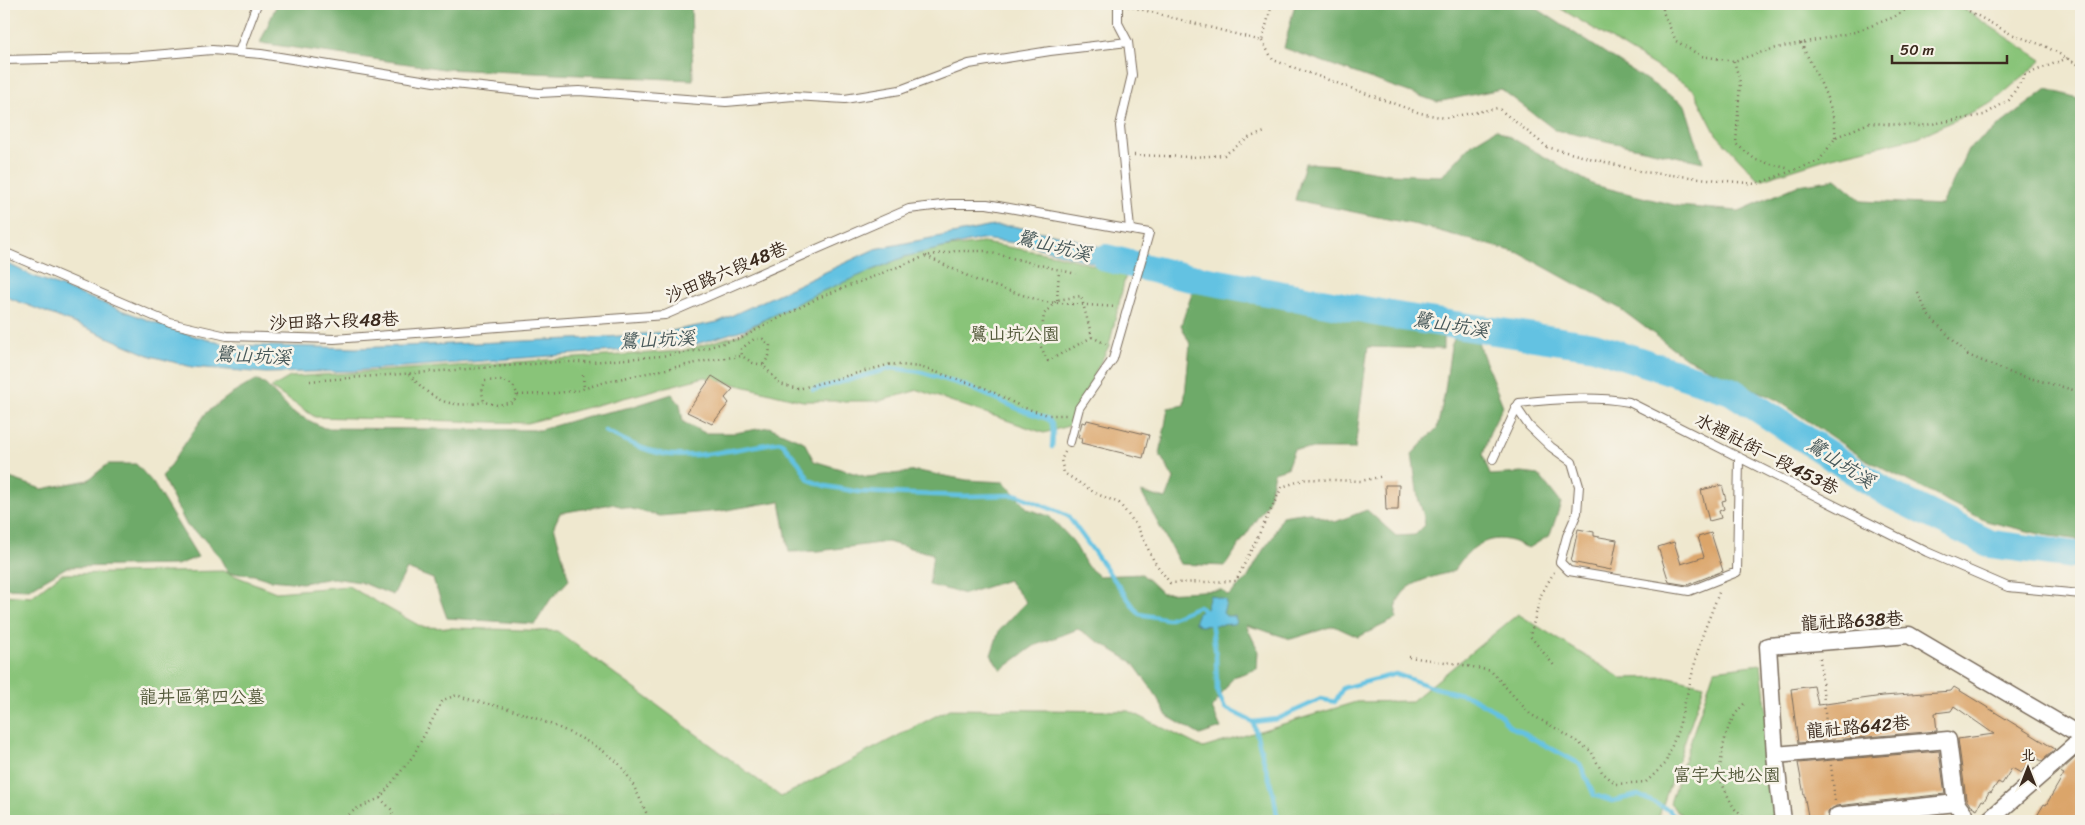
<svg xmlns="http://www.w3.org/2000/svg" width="2085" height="825" viewBox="0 0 2085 825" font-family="Sriracha,'LXGW WenKai TC',sans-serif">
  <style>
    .green { fill: #89c479; stroke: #62774c }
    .forest { fill: #6eaa69; stroke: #546a44 }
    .water { fill: #64c2e2; stroke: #507680 }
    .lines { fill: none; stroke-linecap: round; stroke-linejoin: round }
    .stream { stroke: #64c2e2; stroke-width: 4.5 }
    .river { stroke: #64c2e2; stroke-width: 28 }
    .building { fill: #dba56b }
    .lane-casing { stroke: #7a6c5c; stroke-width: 10 }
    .street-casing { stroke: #7a6c5c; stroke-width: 19 }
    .path { stroke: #7a6c5c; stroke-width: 2.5; stroke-dasharray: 1 4; stroke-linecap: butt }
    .lane { stroke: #fff; stroke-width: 8 }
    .street { stroke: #fff; stroke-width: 16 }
    .labels { text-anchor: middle; stroke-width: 5; stroke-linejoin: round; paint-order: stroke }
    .street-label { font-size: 18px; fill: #3b2a1e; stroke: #f7f3e8 }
    .park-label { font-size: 18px; fill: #525839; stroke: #f7f3e8 }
    .water-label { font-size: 19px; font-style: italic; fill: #475859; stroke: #f7f3e8 }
  </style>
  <rect width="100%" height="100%" fill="#f7f3e8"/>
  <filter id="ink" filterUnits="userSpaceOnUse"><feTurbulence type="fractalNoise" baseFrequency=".02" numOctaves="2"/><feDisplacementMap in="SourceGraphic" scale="10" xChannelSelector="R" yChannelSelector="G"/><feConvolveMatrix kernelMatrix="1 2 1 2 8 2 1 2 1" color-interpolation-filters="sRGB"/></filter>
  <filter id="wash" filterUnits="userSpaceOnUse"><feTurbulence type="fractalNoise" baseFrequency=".0096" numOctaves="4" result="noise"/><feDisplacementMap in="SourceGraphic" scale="20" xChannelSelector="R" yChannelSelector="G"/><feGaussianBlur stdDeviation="1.12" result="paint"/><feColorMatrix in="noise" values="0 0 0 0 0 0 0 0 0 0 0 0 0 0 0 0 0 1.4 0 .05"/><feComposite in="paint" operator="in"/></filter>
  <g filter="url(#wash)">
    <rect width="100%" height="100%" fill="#efe8cf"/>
    <!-- green -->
    <path class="green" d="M1553,4H1956L2042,60L1992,103L1918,137L1832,157L1759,180L1716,134L1693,89Z
      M983,243L1056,255L1126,274L1109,346L1068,426L1044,433L918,390L880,401H803L705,377L527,423L315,417L271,388L290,377L682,351L740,334L814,291L892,254Z
      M223,571L276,592L348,586L422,627L557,631L781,797L949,709L1129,711L1203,748L1356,702L1412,701L1518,614L1621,678L1670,677L1704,685L1659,816L1664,821H4V595L31,597L61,574Z
      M1761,664L1779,821H1687L1670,803L1714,670Z"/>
    <!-- forest -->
    <path class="forest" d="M277,4H691L693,80L444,69L260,43Z
      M1295,4H1530L1685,105L1703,162L1555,130L1501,89L1437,102L1284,48Z
      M2047,89L2081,99V540L2044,535L1986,521L1863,458L1777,400L1686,358L1619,308L1519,253L1417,225L1295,200L1305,163L1336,165L1390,174L1442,176L1473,143L1496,129L1594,185L1678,206L1739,211L1799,185L1836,179L1862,201L1942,205L1968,149Z
      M1194,288L1443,333V349L1368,347L1355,449H1294L1287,468L1274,472L1268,502L1225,566L1180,564L1141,492L1166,499L1174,479L1160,455L1168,408L1184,405L1190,344L1181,325Z
      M1457,333L1477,340L1503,406L1490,432L1483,455L1490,475L1522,473L1539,475L1561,503L1550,535L1529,548C1522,546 1515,541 1507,540C1484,535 1465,552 1454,571C1427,579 1393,583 1396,619L1358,637L1334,626L1291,639L1246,625L1258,650L1257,669L1233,677L1212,708L1221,728L1200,735L1167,716L1154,692L1132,662L1078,629L1034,646L1001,670L991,655L999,631L1026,602L1008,580L965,594L929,585L933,554L887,542L819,551L789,552L780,501L721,511L660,516L612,504L560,513L554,526L569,580L550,600L535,624L447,618L433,579L407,569L393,595L360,582L333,578L302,583L270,580L254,575L228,573L219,556L202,537L187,526L162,477L206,413L230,395L256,380L266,385L292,412L324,428L540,430L584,417L631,407L672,394L680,404L683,422L705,433H735L769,427L804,442L814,461L867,477L918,471L967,480L1004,482L1028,509L1049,516L1073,541L1087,566L1099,576L1142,574L1162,593L1222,590L1228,596L1247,579L1263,550L1273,537L1282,516L1308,512L1335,522L1367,510L1396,536L1415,535L1425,525L1423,513L1418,498L1412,454L1437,428L1444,397L1451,346Z
      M108,464H136L153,483L198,557L177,565L67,567L29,589L4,588V476L42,489L88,480Z"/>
    <!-- water -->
    <path class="water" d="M993,226H1012L1068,237L1117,252L1134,265L1090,262L1025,244L981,239L904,257L818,293L745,329L693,345L352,371L266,373L192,367L151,356L89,329L4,296V262L33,276L108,305L180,332L227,345L356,348L595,338L666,332L718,322L875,249Z
      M1210,595L1225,600L1226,603L1223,613L1226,616H1235L1236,621L1234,624L1200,626L1194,622L1198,613L1206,609Z"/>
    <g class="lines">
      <!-- stream -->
      <path class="stream" d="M813,390L892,368L921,372L966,386L1021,410L1048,419L1052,424L1053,434L1052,447
        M605,431C626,441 647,453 671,455C703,458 746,447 779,442L783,444L799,463L809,480L825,486L859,492L963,496L1018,495L1068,516L1139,614L1168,619L1199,606L1207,614
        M1211,622L1216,655L1217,690L1225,708L1253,722L1277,719L1321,699L1335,702L1343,688L1396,674L1432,687L1469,696L1499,713L1508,725L1580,764L1594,795L1612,801L1638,795L1669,810L1680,821
        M1253,722L1274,796L1278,821"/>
      <!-- river -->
      <path class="river" d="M1106,258L1176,275L1402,317L1594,346L1731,391L1891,495L1991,544L2081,556"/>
    </g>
    <g id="blocks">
      <!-- building -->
      <path class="building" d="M712,376L733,389L725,398L729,403L712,424L687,412Z
        M1087,420L1149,435L1143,458L1081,443L1082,438H1078L1082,422L1086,423Z
        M1385,485H1399L1398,510H1386Z
        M1722,485L1726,500L1722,501L1724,509L1719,511L1721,518L1709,521L1701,490Z
        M1578,529L1594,532V536L1617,540L1611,570L1571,562Z
        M1711,533L1723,571L1687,585L1669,582L1658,547L1674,542L1681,564L1704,557L1698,537Z
        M1814,686L1818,705L1883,696L1951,691L1954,687L2055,749L2042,761L2034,757L2021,773L2012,768L2002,784L1998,782L1991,793L1989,792L1984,801L1982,800L1977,809L1970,805L1966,799L1958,739L1994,734L1954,706L1951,711L1935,713L1937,731L1798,743L1791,689Z
        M1939,751L1945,794L1836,806L1828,812L1829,821H1809L1798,763Z
        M2077,756L2081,758V821H2034L2044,804L2046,805L2064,774L2060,772Z
        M1937,815L1938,821H1881Z"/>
    </g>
  </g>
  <g filter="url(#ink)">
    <use href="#blocks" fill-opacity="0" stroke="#7a6c5c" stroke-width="1"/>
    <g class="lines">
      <defs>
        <path id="lane" d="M1118,4V23L1128,42L1132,75L1120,126L1130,229
          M239,52L257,4
          M4,60L130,57L212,50L261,54L434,82L539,93L579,91L726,102L794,96L845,99L900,90L969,64L1050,51L1128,42
          M4,252L170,323L227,336L334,339L665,315L909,209L950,204H987L1149,233L1113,359L1079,408L1070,442
          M1516,407L1529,426L1551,447L1572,462L1579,486L1577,513L1567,536L1560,562L1569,571L1689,591L1737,572L1739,457
          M1493,459L1519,403C1556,399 1592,396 1629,402L1927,552L2008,587L2081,594"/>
        <path id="street" d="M1775,755L1948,740L1956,803L1969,821
          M1837,816L1956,803
          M1783,821L1775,755L1768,646L1909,635L2081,736
          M1988,821L2081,740"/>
      </defs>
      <!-- lane casing -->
      <use href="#lane" class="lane-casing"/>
      <!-- street casing -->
      <use href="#street" class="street-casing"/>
      <!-- path -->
      <path class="path" d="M1663,4V12L1676,41L1701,56L1734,61L1772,49L1855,32L1894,17L1915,4
        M1956,4L2011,34L2045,46L2081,66
        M1128,6L1262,41L1272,4
        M1262,41L1273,60L1420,113L1445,118L1498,108L1547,147L1643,172L1756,184L1819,161L1836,137L1869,123L1920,126L1984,115L2009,100L2025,75L2068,58
        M1801,43C1813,69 1838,110 1835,138
        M1734,61L1740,82L1736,144L1756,160L1790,169
        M1134,155L1192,157L1224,155L1250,137L1265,132
        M926,256L978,281L1045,302L1116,307
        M1918,293L1928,315L1968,355L2011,373L2081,392
        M1057,300L1059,271
        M1092,337L1048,361L1040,345L1044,314L1057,300L1081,296L1092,337L1106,344
        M763,365L753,363L742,356L741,349L754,339H763L770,345L769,356L763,365L780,384L798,389L891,364L920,367L985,388L1022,407L1048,415H1066
        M409,374C433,401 449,409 484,402
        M583,375L584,388
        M310,381L559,362H592L661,356L695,351L741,338L818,298L926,256L955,251H984L1076,274
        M517,395L514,402L497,405L484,402L482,392L485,381C499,380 514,379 517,395L549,394L579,390L609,381L710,360L742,356
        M1065,452L1061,460L1064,473L1097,494L1119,503L1137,526L1154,561L1170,583L1236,581L1282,487L1306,479L1361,481L1384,476
        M1554,572L1541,595L1530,636L1556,668
        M1409,657L1459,664L1491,671L1530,714L1557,729L1591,751L1602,772L1616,784L1646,782L1665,764L1678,730L1701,639L1720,590
        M1820,658L1827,734
        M1744,704C1722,726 1724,750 1718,777C1725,787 1728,799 1735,809C1739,814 1743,815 1745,821
        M1831,765L1835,801
        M380,798L392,810L393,821
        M341,821L356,809L380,798L413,756L443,700L457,695C473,702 488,703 505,708C534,716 599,742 619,764C633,780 641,802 650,821"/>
      <!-- lane -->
      <use href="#lane" class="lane"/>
      <!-- street -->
      <use href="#street" class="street"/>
    </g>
  </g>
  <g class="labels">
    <!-- street labels -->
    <g class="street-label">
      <text transform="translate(726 272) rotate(-23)" y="6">沙田路六段48巷</text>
      <text transform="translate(334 321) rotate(-2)" y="6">沙田路六段48巷</text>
      <text transform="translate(1767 454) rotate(27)" y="6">水裡社街一段453巷</text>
      <text transform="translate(1852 621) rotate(-3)" y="6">龍社路638巷</text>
      <text transform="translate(1858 727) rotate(-5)" y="6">龍社路642巷</text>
    </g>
    <!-- park labels -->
    <g class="park-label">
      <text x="1015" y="340">鷺山坑公園</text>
      <text x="202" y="703">龍井區第四公墓</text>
      <text x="1727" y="781">富宇大地公園</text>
    </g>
    <!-- water labels -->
    <g class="water-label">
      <text transform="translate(1054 245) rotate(14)" y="7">鷺山坑溪</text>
      <text transform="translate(1451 324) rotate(9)" y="7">鷺山坑溪</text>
      <text transform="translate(657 339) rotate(-3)" y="7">鷺山坑溪</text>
      <text transform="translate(253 355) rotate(3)" y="7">鷺山坑溪</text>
      <text transform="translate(1841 462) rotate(33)" y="7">鷺山坑溪</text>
    </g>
  </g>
  <!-- margin -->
  <rect width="2085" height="825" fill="none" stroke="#f7f3e8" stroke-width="20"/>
  <!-- north arrow -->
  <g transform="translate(2028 768)" stroke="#f7f3e8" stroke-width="4" paint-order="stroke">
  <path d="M0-4L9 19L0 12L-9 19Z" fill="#3b2a1e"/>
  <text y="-8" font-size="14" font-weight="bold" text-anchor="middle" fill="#3b2a1e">北</text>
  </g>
  <!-- scale -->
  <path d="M1892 55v8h115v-8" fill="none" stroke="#3b2a1e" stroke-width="2.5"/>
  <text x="1900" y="55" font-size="15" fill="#3b2a1e" stroke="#f7f3e8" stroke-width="4" paint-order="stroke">50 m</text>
</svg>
